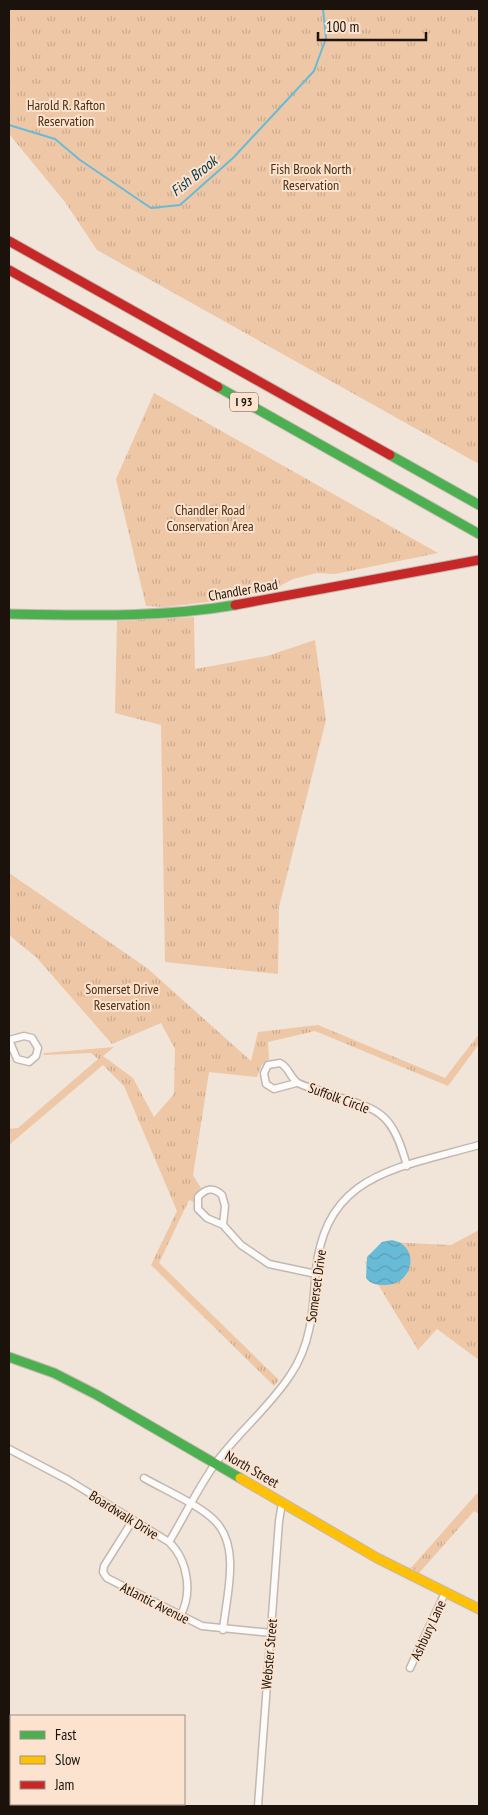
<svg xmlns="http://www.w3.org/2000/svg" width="488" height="1815" viewBox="0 0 488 1815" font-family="'PT Sans Narrow',sans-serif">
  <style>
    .grass { fill: url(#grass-tufts) }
    .water { fill: url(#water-waves) }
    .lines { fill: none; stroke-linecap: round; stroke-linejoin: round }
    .stream { stroke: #68bbd7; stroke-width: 2 }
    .street-casing { stroke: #c2b8b0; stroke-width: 9 }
    .fast-casing { stroke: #c2b8b0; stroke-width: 11 }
    .slow-casing { stroke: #c2b8b0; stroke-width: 11 }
    .jam-casing { stroke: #c2b8b0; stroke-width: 11 }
    .street { stroke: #fdfbf9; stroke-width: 6 }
    .fast { stroke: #4caf50; stroke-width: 9 }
    .slow { stroke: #ffc107; stroke-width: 9 }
    .jam { stroke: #c62828; stroke-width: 9 }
    .labels { text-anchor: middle; stroke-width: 4; stroke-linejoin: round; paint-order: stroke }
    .shield { fill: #fbe3cf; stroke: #5e5146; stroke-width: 1 }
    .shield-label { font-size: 12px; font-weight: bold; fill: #1a120b }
    .park-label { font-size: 14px; fill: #4d2f12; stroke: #fbe3cf }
    .street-label { font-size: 14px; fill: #1a120b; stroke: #fbe3cf }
    .water-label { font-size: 15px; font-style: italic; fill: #003446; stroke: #fbe3cf }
  </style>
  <defs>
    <pattern id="grass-tufts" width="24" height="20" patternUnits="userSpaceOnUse" patternTransform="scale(1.25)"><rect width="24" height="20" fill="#eec7a6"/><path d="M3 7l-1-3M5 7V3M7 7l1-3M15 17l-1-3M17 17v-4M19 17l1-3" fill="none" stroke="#ccaa8e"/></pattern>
    <pattern id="water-waves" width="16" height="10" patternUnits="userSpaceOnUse" patternTransform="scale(1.25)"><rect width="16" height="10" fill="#68bbd7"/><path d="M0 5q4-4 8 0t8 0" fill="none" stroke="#5aa0b7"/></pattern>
  </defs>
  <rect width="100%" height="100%" fill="#f1e4d9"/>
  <!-- grass -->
  <path class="grass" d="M9,9H479V464L97,250L65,202L9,134Z
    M154,393L438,553L335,574L317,573L293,579L276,588L223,600L165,607L146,606L116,479Z
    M194,617L195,669L267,656L315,640L326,720L279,907L278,974L165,962L161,725L115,713L117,621Z
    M9,873L147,968L251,1061L258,1032L318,1025L445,1078L479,1034V1044L448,1086L315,1031L268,1042L269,1059L261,1066L257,1077L209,1072L193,1175L201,1188L196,1194L194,1202L189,1200L159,1263L279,1380L274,1386L151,1265L177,1211L124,1086L103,1065L9,1145V1129L18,1128L98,1059L91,1053L43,1055L44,1053L114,1047L103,1056L133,1078L154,1117L174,1094L175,1049L161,1023L112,1044L37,958L9,935Z
    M479,1230V1360L437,1329L418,1350L365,1263L386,1242L451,1245Z
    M479,1491V1514L474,1511L419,1573L411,1568Z"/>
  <!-- water -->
  <path class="water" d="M392,1240C421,1245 414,1286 384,1285C376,1285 371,1284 366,1278L367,1257L382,1242Z"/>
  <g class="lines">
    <!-- stream -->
    <path class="stream" d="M9,125L55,139L80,160L151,208L180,205L233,158L314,71L326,38L323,9"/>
    <defs>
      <path id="street" d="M9,1040L24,1036L32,1038L38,1048L36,1056L29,1062L17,1059L9,1040
        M296,1083L274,1089L266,1084L264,1073L268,1065L280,1063C289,1067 290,1078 298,1083C305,1087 316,1089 323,1092C377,1110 391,1107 407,1166
        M223,1225L207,1218L198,1209V1197C206,1188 213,1187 222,1195L225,1206L223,1225L241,1245L269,1264L316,1274
        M9,1449L68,1480L169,1542C188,1560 193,1594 180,1616
        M144,1478C163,1489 202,1506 216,1522C241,1549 226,1597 223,1630
        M133,1520L104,1566L103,1572L107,1578L202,1626L271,1633
        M169,1542C184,1517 198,1488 215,1464C238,1432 270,1407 291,1374C310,1346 313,1313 315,1280C322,1173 395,1169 479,1145
        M410,1668L445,1593
        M258,1806L279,1521L282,1503"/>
      <path id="fast" d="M218,387L479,534
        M390,455L479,505
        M9,614C85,615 160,618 235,605
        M9,1357L54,1373L97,1395L240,1478"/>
      <path id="slow" d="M240,1478L377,1558L479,1609"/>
      <path id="jam" d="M9,241L390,455
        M9,270L218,387
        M235,605L479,560"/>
    </defs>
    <!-- street casing -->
    <use href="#street" class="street-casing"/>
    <!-- fast casing -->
    <use href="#fast" class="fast-casing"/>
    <!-- slow casing -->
    <use href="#slow" class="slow-casing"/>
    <!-- jam casing -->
    <use href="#jam" class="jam-casing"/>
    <!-- street -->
    <use href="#street" class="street"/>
    <!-- fast -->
    <use href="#fast" class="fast"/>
    <!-- slow -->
    <use href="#slow" class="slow"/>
    <!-- jam -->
    <use href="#jam" class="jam"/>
  </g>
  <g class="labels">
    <!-- shield labels -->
    <rect class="shield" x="230" y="392.5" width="28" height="19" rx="4"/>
    <g class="shield-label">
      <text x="244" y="406">I 93</text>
    </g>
    <!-- park labels -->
    <g class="park-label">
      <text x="66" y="110">Harold R. Rafton<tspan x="66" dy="16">Reservation</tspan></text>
      <text x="311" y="174">Fish Brook North<tspan x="311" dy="16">Reservation</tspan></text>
      <text x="210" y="515">Chandler Road<tspan x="210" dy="16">Conservation Area</tspan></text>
      <text x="122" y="994">Somerset Drive<tspan x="122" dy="16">Reservation</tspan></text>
    </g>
    <!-- street labels -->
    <g class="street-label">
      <text transform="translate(243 590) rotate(-10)" y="5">Chandler Road</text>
      <text transform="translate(339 1098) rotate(20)" y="5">Suffolk Circle</text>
      <text transform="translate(316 1286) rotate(-82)" y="5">Somerset Drive</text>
      <text transform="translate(252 1469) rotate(30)" y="5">North Street</text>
      <text transform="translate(124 1515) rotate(32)" y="5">Boardwalk Drive</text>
      <text transform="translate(155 1603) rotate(27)" y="5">Atlantic Avenue</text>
      <text transform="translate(428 1630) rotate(-65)" y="5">Ashbury Lane</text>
      <text transform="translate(269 1654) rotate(-85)" y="5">Webster Street</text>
    </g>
    <!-- water labels -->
    <g class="water-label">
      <text transform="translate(194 176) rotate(-39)" y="5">Fish Brook</text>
    </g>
  </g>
  <!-- border -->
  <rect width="488" height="1815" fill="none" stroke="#1a120b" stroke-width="20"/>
  <!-- legend -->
  <rect x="10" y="1715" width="175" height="90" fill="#fbe3cf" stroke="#a18f81"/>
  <rect x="20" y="1731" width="25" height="8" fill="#4caf50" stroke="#a18f81"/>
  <text x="55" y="1740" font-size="15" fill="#1a120b">Fast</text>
  <rect x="20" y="1756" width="25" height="8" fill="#ffc107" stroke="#a18f81"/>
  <text x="55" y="1765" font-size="15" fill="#1a120b">Slow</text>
  <rect x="20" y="1781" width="25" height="8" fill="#c62828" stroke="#a18f81"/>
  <text x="55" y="1790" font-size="15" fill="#1a120b">Jam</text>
  <!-- scale -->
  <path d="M318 32v8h108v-8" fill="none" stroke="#1a120b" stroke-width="2.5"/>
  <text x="326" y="32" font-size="15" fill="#1a120b" stroke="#fbe3cf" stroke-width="4" paint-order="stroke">100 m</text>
</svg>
